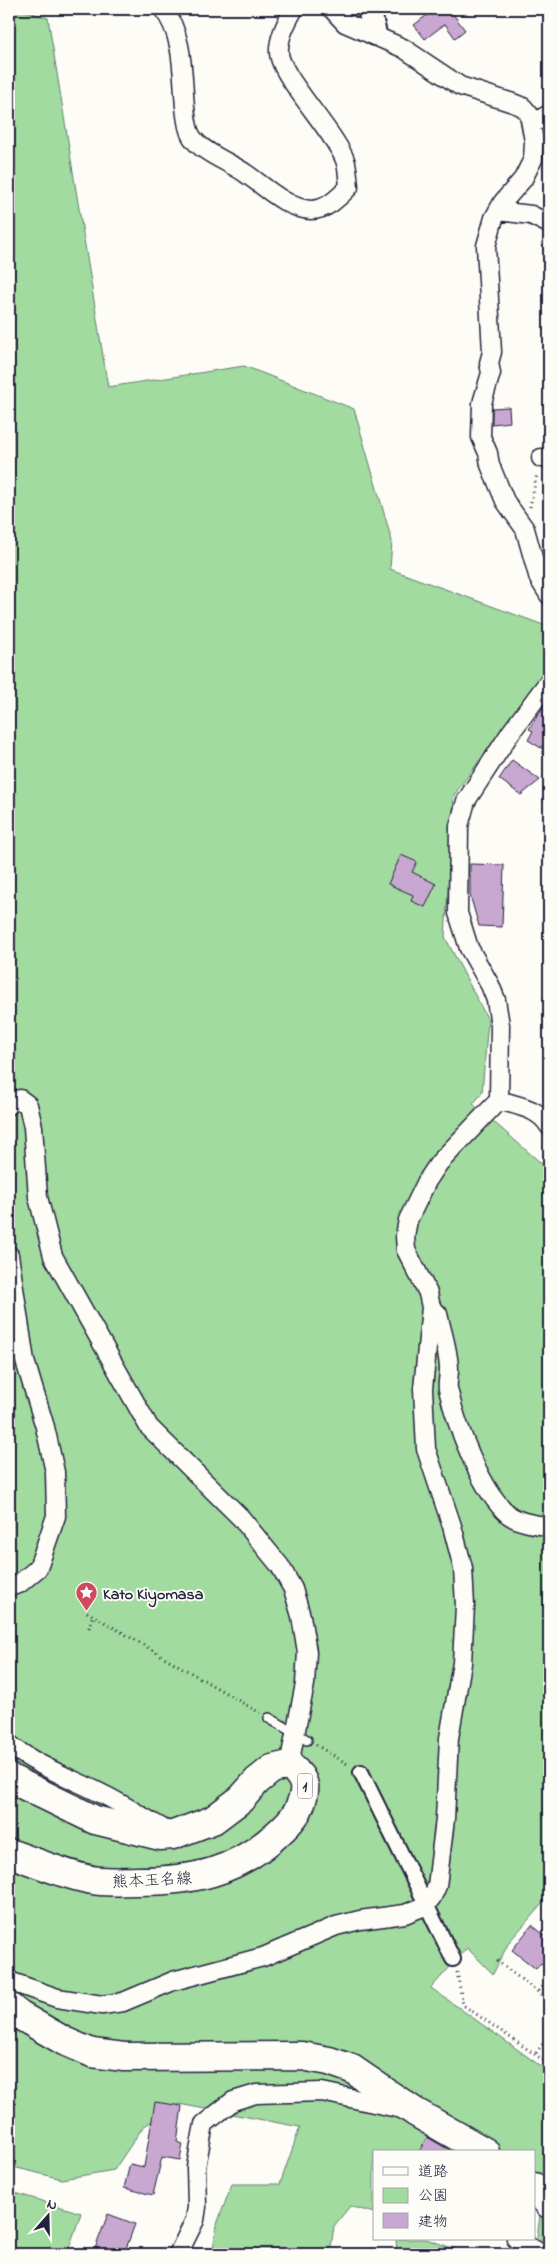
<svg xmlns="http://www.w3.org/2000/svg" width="558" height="2263" viewBox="0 0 558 2263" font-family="'Indie Flower','Klee One',sans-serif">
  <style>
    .green { fill: #a1dba0; stroke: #627e6e }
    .building { fill: #c8a7d1; stroke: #22223b }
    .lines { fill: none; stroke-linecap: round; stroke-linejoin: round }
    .service-casing { stroke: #22223b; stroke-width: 12 }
    .pedestrian-casing { stroke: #22223b; stroke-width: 18 }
    .minor-casing { stroke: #22223b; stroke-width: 21 }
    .tertiary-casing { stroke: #22223b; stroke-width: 26 }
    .primary-casing { stroke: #22223b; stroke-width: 31 }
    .path { stroke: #22223b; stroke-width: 3; stroke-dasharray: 1 4; stroke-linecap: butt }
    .service { stroke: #fdfcf7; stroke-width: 9 }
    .pedestrian { stroke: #fdfcf7; stroke-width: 14 }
    .minor { stroke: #fdfcf7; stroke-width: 18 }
    .tertiary { stroke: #fdfcf7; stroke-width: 22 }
    .primary { stroke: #fdfcf7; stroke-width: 28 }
    .labels { text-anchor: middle; stroke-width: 4; stroke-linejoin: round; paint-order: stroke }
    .shield { fill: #fdfcf7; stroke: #646373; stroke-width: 1 }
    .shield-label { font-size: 15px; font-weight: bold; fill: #22223b }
    .poi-label { font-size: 16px; font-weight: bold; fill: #22223b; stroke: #fdfcf7; text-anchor: start }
    .street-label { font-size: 16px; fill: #22223b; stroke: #fdfcf7 }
  </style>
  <rect width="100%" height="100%" fill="#fdfcf7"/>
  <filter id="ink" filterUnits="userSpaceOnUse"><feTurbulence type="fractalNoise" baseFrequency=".02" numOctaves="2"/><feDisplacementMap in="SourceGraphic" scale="10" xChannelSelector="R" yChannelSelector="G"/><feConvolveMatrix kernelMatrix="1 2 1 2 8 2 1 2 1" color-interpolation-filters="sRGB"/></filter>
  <g filter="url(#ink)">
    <!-- green -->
    <path class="green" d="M9,9H19L48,18L108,387L244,366L354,409L392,541L390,569L549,627V666L454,795L445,937L488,1020L482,1093L473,1104L549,1170V1616L546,1617L549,1631V1896L509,1942L493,1974L467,1948L431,1988L549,2072V2247L537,2237L545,2182L534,2174V2152H503L498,2148L494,2152H374V2213L350,2206L334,2226L330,2254H212L217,2224L232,2184H280L300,2127L179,2104L143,2127L114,2170L62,2179L9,2166Z
      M9,2191L81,2213L67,2254H9Z
      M396,2239H426L470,2254H397Z"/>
    <!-- building -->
    <path class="building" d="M435,9H449L465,30L455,38L445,24L425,39L414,25Z
      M509,407L510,422L492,424V408Z
      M549,698V734L541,748L528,740L533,731L529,729Z
      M512,760L540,780L521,795L499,779Z
      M401,855L417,862L412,872L436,884L425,907L411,901L413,895L388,884Z
      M470,864L504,865L502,927L479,926L470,895Z
      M532,1925L549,1939V1958L543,1965L541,1963L536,1969L512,1950Z
      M155,2102L182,2106L177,2142L183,2144L180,2160L162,2157L153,2195L124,2188L130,2164L144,2167Z
      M427,2137L453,2152H419Z
      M108,2214L135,2224L124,2254H93Z"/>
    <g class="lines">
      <defs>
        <path id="service" d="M269,1718L307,1740"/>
        <path id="pedestrian" d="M361,1772L453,1959"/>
        <path id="minor" d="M163,9C184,35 182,74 185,107C186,115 187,130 192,137C201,152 231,163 245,173C263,185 287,209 311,210C327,210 339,197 349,187C348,179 348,168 345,160C334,131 279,75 279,52C278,38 287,21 294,9
          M332,9L345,23L403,48L460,86L513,103L523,107L529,114L534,141L533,159L523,179L503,202L494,218L486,246L492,352L489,363L491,373L482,403L481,437L488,453L490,465L505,501L525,529L539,579L549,595
          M532,124L549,114
          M498,211L531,215L549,224
          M541,458H549
          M499,1100C517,1106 539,1108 549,1126
          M9,1105L12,1102L20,1099L28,1105L33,1127L38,1197L53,1256L149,1427L241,1518L280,1566L293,1589L301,1616L307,1652L305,1684L289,1765
          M9,1255L25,1361L45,1427L55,1472L56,1516L38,1568L19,1584L9,1587
          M433,1309L438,1314C442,1332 449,1352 449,1370C449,1377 447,1383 448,1389C456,1424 481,1492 509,1515C520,1523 536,1525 549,1526
          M9,1744C39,1768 77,1780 110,1798C129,1808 146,1819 164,1829
          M9,1981L57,1998L102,2005L123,2002L173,1981L263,1957L336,1926L360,1920L405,1914L425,1906L432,1897L437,1886L445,1819L449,1738L462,1663L465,1606L463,1568L452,1526L426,1449L423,1389L431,1307L428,1293L406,1250L405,1236L408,1220L427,1181L439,1163L499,1100L500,1025L496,1000L490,985L469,948L458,913L459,826L466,801L511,732L549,681
          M516,2239L542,2254
          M178,2254L195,2220L197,2207L196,2167L204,2124L233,2101L256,2094L322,2092L402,2109"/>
        <path id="tertiary" d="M369,9L375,34"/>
        <path id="primary" d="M9,1778L95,1820L160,1836L173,1835L213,1820L241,1799L257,1781L272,1769L289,1765C307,1780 308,1789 298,1810C293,1820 283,1829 275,1836C234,1873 192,1881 138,1881C125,1881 112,1882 100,1881C74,1879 34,1861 9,1853
          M9,2007L19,2015L64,2041L92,2053L124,2057L302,2056L329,2061L352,2069L415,2112L485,2152
          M534,2187L549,2204"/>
      </defs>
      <!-- service casing -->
      <use href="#service" class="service-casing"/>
      <!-- pedestrian casing -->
      <use href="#pedestrian" class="pedestrian-casing"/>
      <!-- minor casing -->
      <use href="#minor" class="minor-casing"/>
      <!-- tertiary casing -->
      <use href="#tertiary" class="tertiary-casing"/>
      <!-- primary casing -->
      <use href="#primary" class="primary-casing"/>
      <!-- path -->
      <path class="path" d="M530,507L537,474
        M87,1612L260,1713
        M89,1628L93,1615
        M316,1745L349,1765
        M497,1961L538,1992
        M457,1972L463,2005L549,2064
        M549,1979L538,1992L549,2002
        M536,2053L549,2035"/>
      <!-- service -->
      <use href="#service" class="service"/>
      <!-- pedestrian -->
      <use href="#pedestrian" class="pedestrian"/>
      <!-- minor -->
      <use href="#minor" class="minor"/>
      <!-- tertiary -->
      <use href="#tertiary" class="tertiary"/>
      <!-- primary -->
      <use href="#primary" class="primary"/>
    </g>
  </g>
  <!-- icons -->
  <defs>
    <symbol id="sight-pin" viewBox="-11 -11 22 30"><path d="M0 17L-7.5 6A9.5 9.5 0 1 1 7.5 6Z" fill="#d1495b" stroke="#fdfcf7"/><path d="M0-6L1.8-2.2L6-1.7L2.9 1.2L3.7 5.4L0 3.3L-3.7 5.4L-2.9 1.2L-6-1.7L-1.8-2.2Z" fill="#fff"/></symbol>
  </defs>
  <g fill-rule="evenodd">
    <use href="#sight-pin" x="74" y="1580" width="25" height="34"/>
  </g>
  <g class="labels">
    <!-- shield labels -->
    <rect class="shield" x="297.5" y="1773.5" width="15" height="25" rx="4"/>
    <g class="shield-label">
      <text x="305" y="1791">1</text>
    </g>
    <!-- poi labels -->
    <g class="poi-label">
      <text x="103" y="1599">Kato Kiyomasa</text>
    </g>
    <!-- street labels -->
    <g class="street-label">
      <text transform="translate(152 1879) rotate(-3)" y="6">熊本玉名線</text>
    </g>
  </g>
  <!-- margin -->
  <rect width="558" height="2263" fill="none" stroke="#fdfcf7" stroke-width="30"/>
  <rect x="15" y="15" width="528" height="2233" fill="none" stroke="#22223b" stroke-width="2" filter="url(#ink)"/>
  <!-- legend -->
  <rect x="373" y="2150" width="162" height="90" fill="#fdfcf7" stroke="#a5a5ac"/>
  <rect x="383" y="2167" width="25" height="8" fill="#fdfcf7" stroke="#a5a5ac"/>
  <text x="418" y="2176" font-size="15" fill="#22223b">道路</text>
  <rect x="383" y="2188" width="25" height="15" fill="#a1dba0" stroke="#a5a5ac"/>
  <text x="418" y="2200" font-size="15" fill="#22223b">公園</text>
  <rect x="383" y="2213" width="25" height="15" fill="#c8a7d1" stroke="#a5a5ac"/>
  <text x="418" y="2226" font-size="15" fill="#22223b">建物</text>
  <!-- north arrow -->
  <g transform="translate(48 2216) rotate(20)" stroke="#fdfcf7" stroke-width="4" paint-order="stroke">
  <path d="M0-4L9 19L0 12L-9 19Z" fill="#22223b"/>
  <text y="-8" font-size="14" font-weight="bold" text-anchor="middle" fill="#22223b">N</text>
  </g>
</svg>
